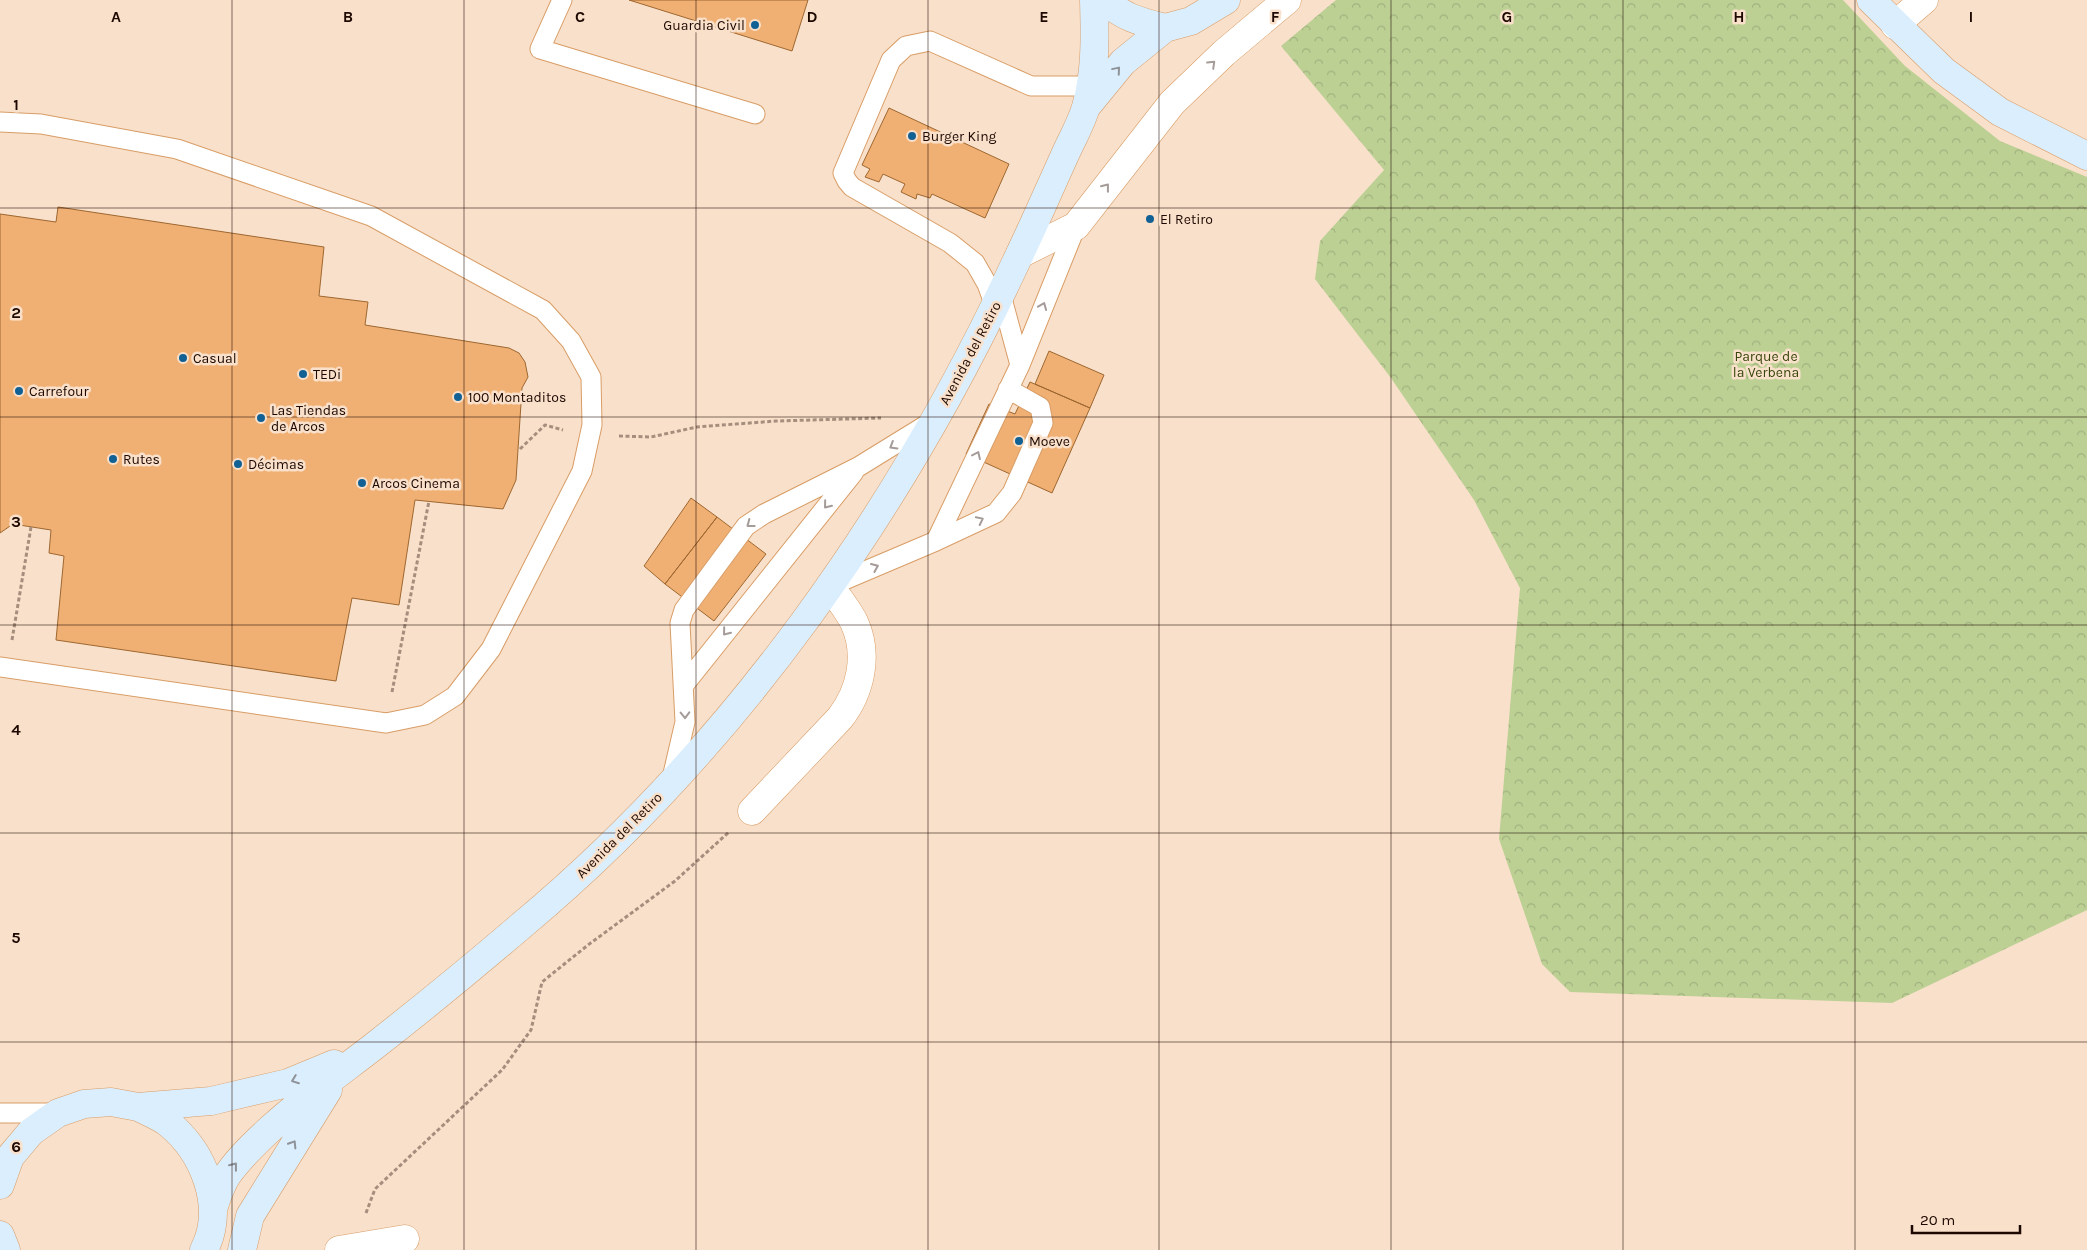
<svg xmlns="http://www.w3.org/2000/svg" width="2087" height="1250" viewBox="0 0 2087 1250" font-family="Karla,sans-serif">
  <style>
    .forest { fill: url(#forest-crowns) }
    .building { fill: #f0b074; stroke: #9e6730 }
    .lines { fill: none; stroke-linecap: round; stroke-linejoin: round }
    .lane-casing { stroke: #d89d66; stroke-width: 21 }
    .street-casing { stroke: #d89d66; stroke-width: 29 }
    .secondary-casing { stroke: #d89d66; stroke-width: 29 }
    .path { stroke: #a68e7e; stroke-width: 3; stroke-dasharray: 4 2.5; stroke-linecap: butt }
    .lane { stroke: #fff; stroke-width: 19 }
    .street { stroke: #fff; stroke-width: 28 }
    .secondary { stroke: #dbeefe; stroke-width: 28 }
    .oneway { stroke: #a59c99 }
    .oneway2 { stroke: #8f9298 }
    .grid { fill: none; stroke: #1d0800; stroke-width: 1; stroke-opacity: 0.55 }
    .poi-dot { fill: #116194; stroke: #f9e0ca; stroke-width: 2 }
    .labels { text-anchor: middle; stroke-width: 5; stroke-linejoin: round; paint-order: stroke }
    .poi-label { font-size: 14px; fill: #1d0800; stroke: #f9e0ca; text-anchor: start }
    .street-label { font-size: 14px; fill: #1d0800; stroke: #f9e0ca }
    .park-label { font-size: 14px; fill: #37460b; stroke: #f9e0ca }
    .grid-label { font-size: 16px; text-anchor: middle; font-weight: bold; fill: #1d0800; stroke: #f9e0ca; stroke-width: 5; stroke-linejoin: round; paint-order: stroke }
  </style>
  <defs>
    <pattern id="forest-crowns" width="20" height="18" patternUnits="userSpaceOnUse" patternTransform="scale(1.25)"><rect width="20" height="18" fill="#bcd094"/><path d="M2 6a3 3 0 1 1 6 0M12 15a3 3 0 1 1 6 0" fill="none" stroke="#a1b17e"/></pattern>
  </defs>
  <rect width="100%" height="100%" fill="#f9e0ca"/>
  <!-- forest -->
  <path class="forest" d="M1336,0H1843L1905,66L2000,141L2087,177V910L1892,1003L1570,992L1542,964L1499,839L1520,588L1474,500L1391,378L1315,279L1320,241L1384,170L1281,46Z"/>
  <!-- building -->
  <path class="building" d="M629,0H808L792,51Z
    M889,108L1009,164L985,218L932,194L930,198L917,194L916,199L901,192L905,184L883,174L879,182L865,177L870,169L862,165Z
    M58,207L324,247L319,296L368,302L365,325L509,348L519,353L525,362L528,377L522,388L516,480L503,509L415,500L399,605L352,598L336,681L56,640L64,556L49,553L51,530L13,524L0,533V214L56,222Z
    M1049,351L1104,375L1090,408L1035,384Z
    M1030,382L1090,408L1052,493L966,454L989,404L1015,414Z
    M691,498L717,517L665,584L644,566Z
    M717,517L766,554L714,621L665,584Z"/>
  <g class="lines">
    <defs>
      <path id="lane" d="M562,0L540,49L755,114
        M0,122L41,124L177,149L371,216L543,310L571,341L591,377L592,425L582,471L491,649L455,696L425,715L386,723L0,667
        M1001,295L1020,365
        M995,306L987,284L975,263L950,243L852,187L847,181L843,173L891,60L906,46L930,41L1031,86H1089
        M936,541L996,513L1012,493L1043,423L1040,407L1008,389
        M830,586L936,541L1020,365L1076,226
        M684,685L854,472
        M672,778L685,722L680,623L684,610L746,526L764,514L858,467L931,422
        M0,1113H58"/>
      <path id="street" d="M1895,25L1924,0
        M1020,254L1076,226L1172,103L1224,53L1287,0
        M752,811L840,718C861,691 869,654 854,622C848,610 838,598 830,586
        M339,1250L405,1239"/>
      <path id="secondary" d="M1105,0C1123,18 1142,22 1165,28
        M1871,0L1944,71L2000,112L2087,156
        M1087,106L1123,62L1165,28L1191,21L1226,0
        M138,1107C148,1112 160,1117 168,1123C204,1152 226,1207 204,1250
        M0,1185L10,1157L31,1132L58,1113L84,1104L111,1102L138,1107L211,1101L288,1083L334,1064
        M213,1209C217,1197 221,1184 228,1174C240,1157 255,1143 270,1129C303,1099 338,1074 373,1047C423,1008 473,967 522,925C734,748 900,511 1016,262C1033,227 1048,192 1064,157C1071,141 1081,124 1086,107C1096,72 1095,36 1094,0
        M0,1235L6,1250
        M242,1250L250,1216L328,1090"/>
    </defs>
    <!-- lane casing -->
    <use href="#lane" class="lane-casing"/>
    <!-- street casing -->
    <use href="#street" class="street-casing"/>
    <!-- secondary casing -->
    <use href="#secondary" class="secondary-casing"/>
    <!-- path -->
    <path class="path" d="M619,436L651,437L697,427L776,421L881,418
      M520,449L545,425L563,430
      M12,640L31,527
      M392,692L429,501
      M366,1213L375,1189L502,1070L531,1030L542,982L588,945L675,881L729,832"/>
    <!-- lane -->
    <use href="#lane" class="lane"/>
    <!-- street -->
    <use href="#street" class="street"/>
    <!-- secondary -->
    <use href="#secondary" class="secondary"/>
  </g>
  <!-- one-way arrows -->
  <defs><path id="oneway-chevron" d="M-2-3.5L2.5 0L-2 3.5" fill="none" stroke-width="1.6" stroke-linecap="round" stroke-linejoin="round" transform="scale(1.25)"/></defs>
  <g class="oneway">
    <use href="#oneway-chevron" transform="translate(1212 64) rotate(-44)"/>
    <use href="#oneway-chevron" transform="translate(1106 187) rotate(-52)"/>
    <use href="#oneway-chevron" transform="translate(1043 306) rotate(-68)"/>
    <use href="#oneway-chevron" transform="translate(893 446) rotate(149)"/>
    <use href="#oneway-chevron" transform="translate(977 455) rotate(-65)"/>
    <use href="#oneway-chevron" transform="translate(827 505) rotate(129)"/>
    <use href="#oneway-chevron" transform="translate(980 520) rotate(-26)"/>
    <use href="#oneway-chevron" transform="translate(750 524) rotate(143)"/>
    <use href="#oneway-chevron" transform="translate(875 567) rotate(-23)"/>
    <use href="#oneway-chevron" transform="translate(726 632) rotate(129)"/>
    <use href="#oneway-chevron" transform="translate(685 715) rotate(89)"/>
  </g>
  <g class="oneway2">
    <use href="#oneway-chevron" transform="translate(1117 70) rotate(-50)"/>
    <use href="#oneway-chevron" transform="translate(295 1080) rotate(159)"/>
    <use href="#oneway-chevron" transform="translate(293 1144) rotate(-58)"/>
    <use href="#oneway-chevron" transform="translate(234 1166) rotate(-52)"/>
  </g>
  <!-- grid -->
  <path class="grid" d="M232,0V1250M464,0V1250M696,0V1250M928,0V1250M1159,0V1250M1391,0V1250M1623,0V1250M1855,0V1250M0,208H2087M0,417H2087M0,625H2087M0,833H2087M0,1042H2087"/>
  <!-- markers -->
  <g class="poi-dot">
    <circle cx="755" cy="25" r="5"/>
    <circle cx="912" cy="136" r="5"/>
    <circle cx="1150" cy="219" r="5"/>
    <circle cx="183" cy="358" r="5"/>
    <circle cx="303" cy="374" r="5"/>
    <circle cx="19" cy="391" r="5"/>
    <circle cx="458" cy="397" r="5"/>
    <circle cx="261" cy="418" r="5"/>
    <circle cx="1019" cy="441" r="5"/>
    <circle cx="113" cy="459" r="5"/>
    <circle cx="238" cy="464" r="5"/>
    <circle cx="362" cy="483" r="5"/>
  </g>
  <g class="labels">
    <!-- poi labels -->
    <g class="poi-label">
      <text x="745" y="30" text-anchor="end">Guardia Civil</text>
      <text x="922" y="141">Burger King</text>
      <text x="1160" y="224">El Retiro</text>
      <text x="193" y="363">Casual</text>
      <text x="313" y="379">TEDi</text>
      <text x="29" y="396">Carrefour</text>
      <text x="468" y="402">100 Montaditos</text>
      <text x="271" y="415">Las Tiendas<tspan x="271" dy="16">de Arcos</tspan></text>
      <text x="1029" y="446">Moeve</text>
      <text x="123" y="464">Rutes</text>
      <text x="248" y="469">Décimas</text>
      <text x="372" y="488">Arcos Cinema</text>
    </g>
    <!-- street labels -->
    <g class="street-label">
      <text transform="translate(970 353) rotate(-62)" y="5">Avenida del Retiro</text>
      <text transform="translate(619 835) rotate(-45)" y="5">Avenida del Retiro</text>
    </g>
    <!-- park labels -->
    <g class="park-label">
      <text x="1766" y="361">Parque de<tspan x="1766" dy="16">la Verbena</tspan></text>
    </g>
  </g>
  <g class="grid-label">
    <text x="116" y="22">A</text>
    <text x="348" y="22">B</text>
    <text x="580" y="22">C</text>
    <text x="812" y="22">D</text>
    <text x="1044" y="22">E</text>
    <text x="1275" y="22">F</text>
    <text x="1507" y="22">G</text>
    <text x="1739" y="22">H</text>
    <text x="1971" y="22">I</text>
    <text x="16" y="110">1</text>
    <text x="16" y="318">2</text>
    <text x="16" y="527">3</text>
    <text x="16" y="735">4</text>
    <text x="16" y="943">5</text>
    <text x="16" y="1152">6</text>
  </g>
  <!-- scale -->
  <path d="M1912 1225v8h108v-8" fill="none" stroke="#1d0800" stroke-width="2.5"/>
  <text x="1920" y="1225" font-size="15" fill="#1d0800" stroke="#f9e0ca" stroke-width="4" paint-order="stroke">20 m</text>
</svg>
